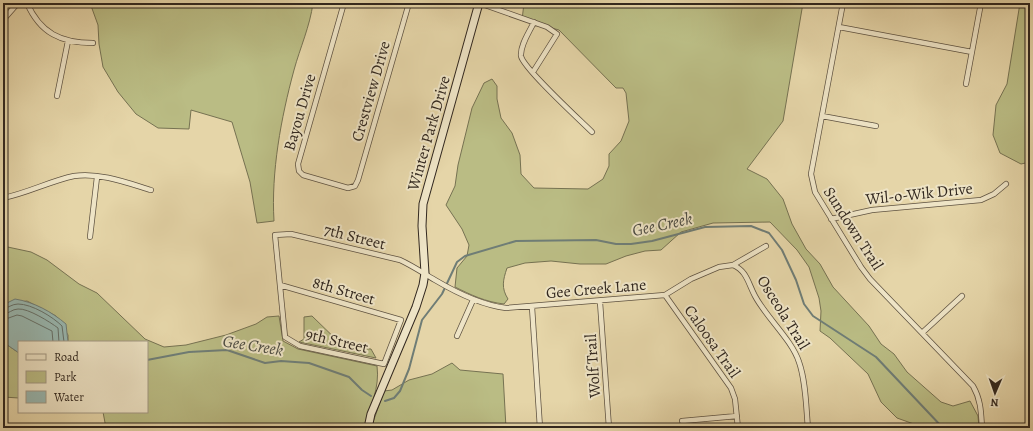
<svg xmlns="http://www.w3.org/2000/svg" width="1033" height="431" viewBox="0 0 1033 431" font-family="Alegreya,serif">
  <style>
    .green { fill: #babc84; stroke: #767252 }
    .water { fill: #98b7b0; stroke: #6f7d76 }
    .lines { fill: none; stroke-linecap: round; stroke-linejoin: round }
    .shore { stroke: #646f68; stroke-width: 1 }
    .stream { stroke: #6f7d76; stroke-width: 2 }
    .street-casing { stroke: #5e5241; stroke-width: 6 }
    .secondary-casing { stroke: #31271f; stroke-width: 9 }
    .street { stroke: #eee4c6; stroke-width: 4.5 }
    .secondary { stroke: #eee4c6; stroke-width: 7 }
    .labels { text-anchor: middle; stroke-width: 4; stroke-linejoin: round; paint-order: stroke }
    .street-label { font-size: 16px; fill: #31271f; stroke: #eee4c6 }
    .water-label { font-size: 17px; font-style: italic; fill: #4b4b43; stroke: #eee4c6 }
  </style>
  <rect width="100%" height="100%" fill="#e5d5a8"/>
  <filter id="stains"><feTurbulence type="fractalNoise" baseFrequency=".005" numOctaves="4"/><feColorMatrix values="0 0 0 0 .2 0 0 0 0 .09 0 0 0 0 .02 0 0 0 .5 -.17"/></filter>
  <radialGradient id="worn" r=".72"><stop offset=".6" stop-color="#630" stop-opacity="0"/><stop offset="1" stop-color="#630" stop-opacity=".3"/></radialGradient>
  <!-- green -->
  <path class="green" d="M90,3H313C310,26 300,48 294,70C281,118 271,172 274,221L257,223L250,182L232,122L191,110L189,129L158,128L136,114L118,92L103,67L99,44L98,25Z
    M524,3H803L783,121L747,169L767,179L783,199L792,224L806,249L820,264L833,287L869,326L881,344L894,354L907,372L941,402L953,406L970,401L978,416L979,428H925L897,418L881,402L868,374L830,338L820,331L821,311L819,298L809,267L797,250L770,222L713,223L681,232L661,250L645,251L626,256L606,264H580L551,261L525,263L507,268C503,280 501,288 508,299L504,304C486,302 471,295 455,287L457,268L467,256L469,245L462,229L446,205L455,186L458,165L472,108L484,83L492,79L497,86V99L501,118L512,133L520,155L521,174L534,188L588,189L603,179L609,166V154L621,141L629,121L626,93L623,88H616L559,30L522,20Z
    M1020,3H1030V162L1021,164L1000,153L993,135L996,105L1007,84Z
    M3,246L31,252L47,260L79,284L97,293L145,339L164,347L186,345L226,335L256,324L267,317L279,316L283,341L298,349L377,366C380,388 370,407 364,428H106L103,412H147V342H68V335L56,316L27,301L5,304L3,310Z
    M312,316L345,348L371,349L376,358L299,342L304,339V317Z
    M3,342L19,353V398L3,397Z
    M452,363L460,370L503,374L506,428H371L384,391L392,390L409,380L432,374Z"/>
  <!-- water -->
  <path class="water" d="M15,299C34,302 52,312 66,324L68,342H19V353L3,342V310L5,304Z"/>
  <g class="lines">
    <!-- shore -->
    <path class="shore" d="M3,309C8,308 12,304 18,304C32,304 53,317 62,326L64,342
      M3,314C9,314 12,309 18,309C28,308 50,322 58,328L59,342
      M3,320L17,315L22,316L52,331L53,342"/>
    <!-- stream -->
    <path class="stream" d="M147,360L189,352L227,350L265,363L281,361L309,363L349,377L362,390L371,396
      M385,401L394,398L400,391L409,369L422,320L442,294L457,262L465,256L516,241L596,240L616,244H631L652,241L705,227L751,226L769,233L782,250L796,280L804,304L813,316L876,357L943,428"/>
    <defs>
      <path id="street" d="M27,3C40,33 61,43 93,43
        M344,3L298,164L299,171L303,175L348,188L355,186L358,180L409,3
        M479,3L547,27L557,34L533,72
        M843,3L811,174L815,192L861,267L870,279L973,386C981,400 981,412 982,428
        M3,20L18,3
        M534,22C530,31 520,45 521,56C523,68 581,121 592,132
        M839,27L972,52
        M966,84L981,3
        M57,96L68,41
        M822,116L876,126
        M3,198C28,193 50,181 74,176C99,172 128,183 151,190
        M831,219L872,210L981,200L994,194L1006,184
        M90,237L97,177
        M733,265C747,271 748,283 755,296C766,317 792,340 799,362C806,382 806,407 808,428
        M280,285L401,320L384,364L300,346L285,337L275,235L291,234L400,260C413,266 423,273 435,280C457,293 481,305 506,308L665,295L691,279L719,267L733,265L766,246
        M665,295L731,388L735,399L738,428
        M600,302L609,428
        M532,307L540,428
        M922,333L962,296
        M457,336L473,300
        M682,421L737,416
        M1019,428L1030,424"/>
      <path id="secondary" d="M368,428L371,414L416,307L423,285L425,273L422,226L423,204L479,3"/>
    </defs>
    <!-- street casing -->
    <use href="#street" class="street-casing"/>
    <!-- secondary casing -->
    <use href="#secondary" class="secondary-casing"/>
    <!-- street -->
    <use href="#street" class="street"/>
    <!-- secondary -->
    <use href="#secondary" class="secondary"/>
  </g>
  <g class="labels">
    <!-- street labels -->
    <g class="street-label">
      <text transform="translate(370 91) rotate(-74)" y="6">Crestview Drive</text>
      <text transform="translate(299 112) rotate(-74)" y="6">Bayou Drive</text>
      <text transform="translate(428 133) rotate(-74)" y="6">Winter Park Drive</text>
      <text transform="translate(919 193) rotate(-6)" y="6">Wil-o-Wik Drive</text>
      <text transform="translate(854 228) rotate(57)" y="6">Sundown Trail</text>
      <text transform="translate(355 236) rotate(14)" y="6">7th Street</text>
      <text transform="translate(596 288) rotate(-5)" y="6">Gee Creek Lane</text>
      <text transform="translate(344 290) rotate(16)" y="6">8th Street</text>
      <text transform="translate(784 312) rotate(58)" y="6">Osceola Trail</text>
      <text transform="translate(337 340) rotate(13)" y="6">9th Street</text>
      <text transform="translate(713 341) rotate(55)" y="6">Caloosa Trail</text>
      <text transform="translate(592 366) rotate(-94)" y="6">Wolf Trail</text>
    </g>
    <!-- water labels -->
    <g class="water-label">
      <text transform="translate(662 224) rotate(-12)" y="6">Gee Creek</text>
      <text transform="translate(253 345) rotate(9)" y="6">Gee Creek</text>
    </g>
  </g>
  <!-- margin -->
  <rect width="1033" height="431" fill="none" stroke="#e5d5a8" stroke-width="16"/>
  <rect x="4" y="4" width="1025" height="423" fill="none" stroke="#31271f" stroke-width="2"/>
  <rect x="8" y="8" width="1017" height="415" fill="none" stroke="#31271f"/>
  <!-- legend -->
  <rect x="18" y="341" width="130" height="72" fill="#eee4c6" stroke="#a29883"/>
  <rect x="26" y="354" width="20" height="6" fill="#eee4c6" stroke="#a29883"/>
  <text x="54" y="361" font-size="12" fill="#31271f">Road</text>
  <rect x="26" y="371" width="20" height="12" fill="#babc84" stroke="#a29883"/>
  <text x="54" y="381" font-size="12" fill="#31271f">Park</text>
  <rect x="26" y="391" width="20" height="12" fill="#98b7b0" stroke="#a29883"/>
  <text x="54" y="401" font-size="12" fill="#31271f">Water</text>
  <!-- north arrow -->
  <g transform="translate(995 393) rotate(182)" stroke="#eee4c6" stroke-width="3" paint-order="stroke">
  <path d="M0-3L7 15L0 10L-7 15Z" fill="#31271f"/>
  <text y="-6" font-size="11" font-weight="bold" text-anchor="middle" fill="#31271f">N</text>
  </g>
  <rect width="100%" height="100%" filter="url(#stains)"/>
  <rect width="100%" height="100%" fill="url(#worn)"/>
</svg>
